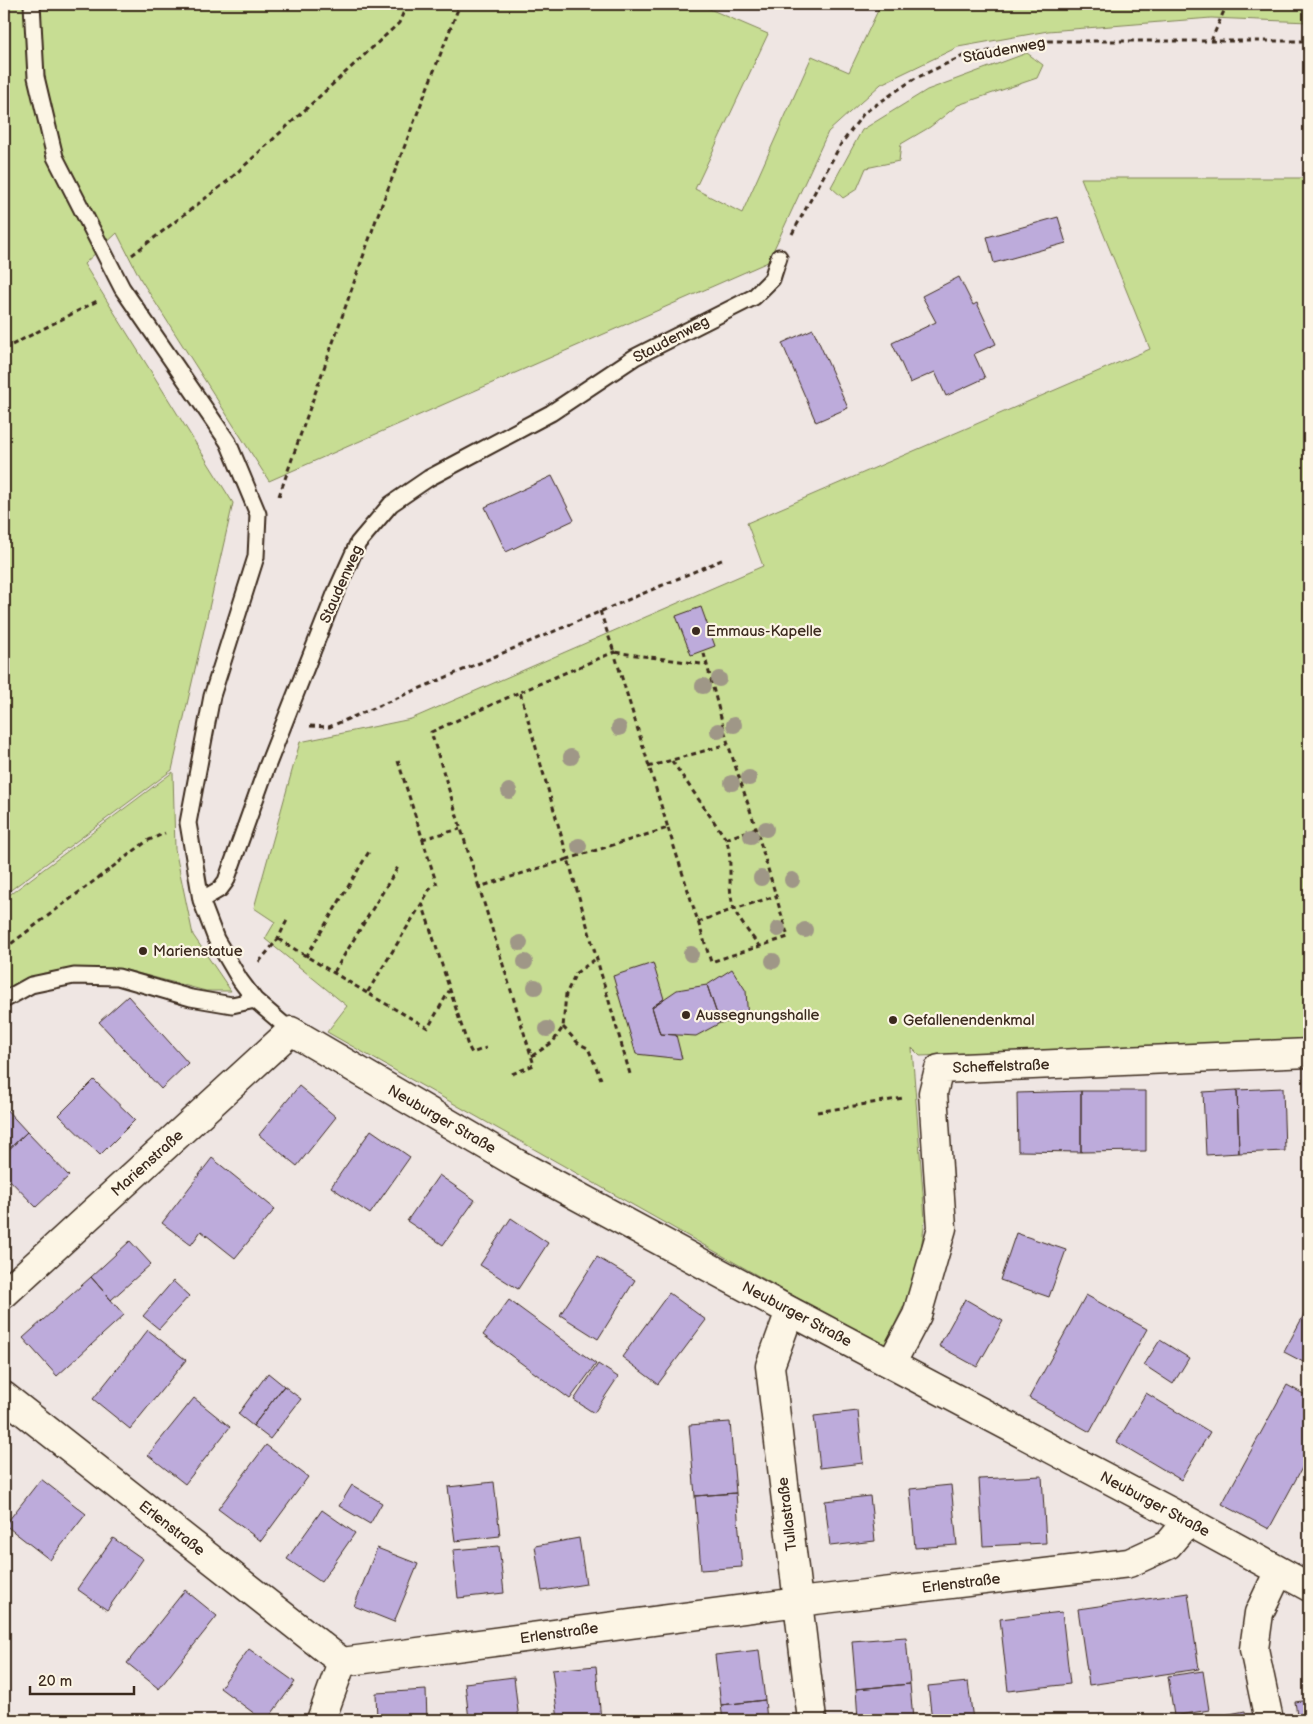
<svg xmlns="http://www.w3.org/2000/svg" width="1313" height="1724" viewBox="0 0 1313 1724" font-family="'Balsamiq Sans',sans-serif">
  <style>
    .green { fill: #c7dd93; stroke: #818458 }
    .building { fill: #bdabdb; stroke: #3b2a1e }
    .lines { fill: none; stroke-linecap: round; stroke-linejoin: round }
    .lane-casing { stroke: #3b2a1e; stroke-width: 19 }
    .street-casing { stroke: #3b2a1e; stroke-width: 31 }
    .path { stroke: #3b2a1e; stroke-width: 3; stroke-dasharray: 5 4; stroke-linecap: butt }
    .lane { stroke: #fcf5e5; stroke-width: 15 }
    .street { stroke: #fcf5e5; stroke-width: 28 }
    .tree { fill: #9f9787 }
    .poi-dot { fill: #3b2a1e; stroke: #fcf5e5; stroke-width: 2 }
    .labels { text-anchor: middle; stroke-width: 4.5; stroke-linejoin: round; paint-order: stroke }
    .street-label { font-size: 15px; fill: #3b2a1e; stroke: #fcf5e5 }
    .poi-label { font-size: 15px; fill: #3b2a1e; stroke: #fcf5e5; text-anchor: start }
  </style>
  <rect width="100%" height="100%" fill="#efe6e3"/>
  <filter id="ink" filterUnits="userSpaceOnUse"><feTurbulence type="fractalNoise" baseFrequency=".02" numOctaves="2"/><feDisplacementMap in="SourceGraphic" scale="10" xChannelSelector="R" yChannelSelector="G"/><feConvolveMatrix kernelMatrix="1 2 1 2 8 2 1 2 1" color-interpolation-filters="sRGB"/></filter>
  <g filter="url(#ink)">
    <!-- green -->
    <path class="green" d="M4,4H386L390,9L397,4H698L768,34L695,189L742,213L812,56L849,72L881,4H1309V22L1211,18L1048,31L958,47L881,84L828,132L768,262L269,481L141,280L117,233L84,264L233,503L172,770L4,895Z
      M1027,53L1043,65L1037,78L958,105L930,127L901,144L899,161L866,168L857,189L843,198L831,187L862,130L927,90Z
      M1081,178H1309V1041L920,1056L912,1048L925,1220L917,1278L884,1347L327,1032L347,1006L265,939L275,922L254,908L300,742L411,719L763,566L747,523L1150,349Z
      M173,772L175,849L193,935L231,991H206L126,970L44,973L4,993V899Z"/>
    <!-- building -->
    <path class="building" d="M1058,217L1066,243L994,263L987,237Z
      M959,277L973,305L977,303L996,344L974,354L985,378L946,396L935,372L910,383L892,343L936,322L922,296Z
      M813,329L848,408L816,422L782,343Z
      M552,476L574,520L506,552L485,507Z
      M701,607L715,646L691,655L676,616Z
      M653,963L664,999L652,1007L660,1034L676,1035L682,1059L636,1054L613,976Z
      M732,969L746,991L748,1020L720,1023L707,985Z
      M707,985L720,1023L696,1036L660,1034L652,1007L677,990Z
      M128,996L188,1063L161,1089L99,1022Z
      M94,1080L135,1120L100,1155L59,1115Z
      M299,1086L336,1117L297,1166L259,1135Z
      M1283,1088L1285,1151L1239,1153L1237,1090Z
      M1237,1090L1239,1153L1206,1155L1203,1092Z
      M1081,1091H1146V1151L1081,1152Z
      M1081,1091V1152L1018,1151L1017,1093Z
      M4,1107L27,1132L4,1154Z
      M371,1130L410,1157L370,1214L331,1187Z
      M27,1132L69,1176L36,1207L4,1174V1154Z
      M212,1158L275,1209L235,1258L201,1231L191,1245L162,1223Z
      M439,1175L475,1200L443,1245L407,1221Z
      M511,1218L548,1243L518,1289L480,1265Z
      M4,1233L9,1239L4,1243Z
      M1016,1233L1066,1250L1049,1297L1000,1280Z
      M130,1241L151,1264L111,1300L91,1277Z
      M597,1257L635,1280L598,1339L560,1315Z
      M91,1277L124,1315L57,1376L23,1338Z
      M173,1281L189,1296L159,1329L143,1316Z
      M669,1293L706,1320L658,1384L622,1357Z
      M1086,1295L1147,1329L1090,1432L1029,1398Z
      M965,1299L1003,1321L977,1367L939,1346Z
      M509,1300L596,1364L570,1399L483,1335Z
      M1309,1305V1365L1284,1352Z
      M148,1330L186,1360L130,1429L93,1399Z
      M1160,1340L1189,1358L1173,1384L1144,1365Z
      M598,1364L618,1377L594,1413L574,1400Z
      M268,1373L284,1386L253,1426L238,1414Z
      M1287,1385L1309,1397V1455L1269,1529L1222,1504Z
      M284,1386L301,1399L270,1439L253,1426Z
      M1146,1393L1210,1432L1181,1480L1117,1442Z
      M194,1398L230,1427L185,1484L148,1455Z
      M858,1411L863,1463L820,1468L814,1416Z
      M730,1422L736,1493L695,1496L689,1425Z
      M266,1445L308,1477L261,1541L218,1509Z
      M1042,1476L1046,1543L983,1546L979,1479Z
      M41,1479L86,1514L50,1560L5,1525Z
      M494,1482L500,1536L455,1541L448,1487Z
      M352,1485L382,1503L370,1524L339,1506Z
      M951,1485L957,1545L915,1548L910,1489Z
      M736,1493L742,1567L701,1570L695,1496Z
      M870,1496L875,1541L830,1546L825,1501Z
      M322,1510L355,1533L321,1582L287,1559Z
      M113,1538L143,1559L107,1610L77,1589Z
      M579,1538L586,1584L542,1591L535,1546Z
      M499,1546L504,1593L458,1598L453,1550Z
      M377,1548L418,1564L394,1622L354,1606Z
      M185,1590L217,1616L159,1689L127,1663Z
      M1188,1593L1199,1669L1089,1685L1078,1609Z
      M1062,1612L1070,1684L1008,1691L1000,1619Z
      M906,1637L910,1684L856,1689L852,1641Z
      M249,1649L295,1682L267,1720H263L220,1688Z
      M759,1650L765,1700L721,1705L715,1655Z
      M596,1666L601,1720H558L552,1670Z
      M1203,1671L1209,1710L1174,1716L1168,1676Z
      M514,1677L519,1720H469L465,1683Z
      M968,1682L973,1720H932L928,1686Z
      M910,1684L913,1720H858L856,1689Z
      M426,1690L427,1720H377L376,1693Z
      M765,1700L767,1720H723L721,1705Z
      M1309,1700V1720H1298L1295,1702Z
      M1245,1711L1247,1720H1198Z"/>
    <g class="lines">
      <defs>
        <path id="lane" d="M32,4L36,77L55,157L122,288L228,442L258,514L256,557L212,696L188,823L201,900L216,939L240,980L255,1000L291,1031
          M201,900L220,889L226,881L266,769L335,594L358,543L391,504L429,478L551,413L635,357L754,297L772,279L779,257
          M4,1000L31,985L74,976L118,977L191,998L232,1005L255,1000"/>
        <path id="street" d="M4,1294L291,1031L518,1164L790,1311L1188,1521L1309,1587
          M790,1311L770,1366L812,1720
          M891,1364L917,1315L942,1228L933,1093L939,1069L1309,1053
          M4,1396L342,1662L798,1602L1129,1563L1168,1545L1188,1521
          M321,1720L342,1662
          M1269,1720L1254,1649L1259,1613L1279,1571"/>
      </defs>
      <!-- lane casing -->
      <use href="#lane" class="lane-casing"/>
      <!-- street casing -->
      <use href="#street" class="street-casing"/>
      <!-- path -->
      <path class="path" d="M1211,41L1227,4
        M792,234L841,144L864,113L914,79L963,56L1042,41H1309
        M132,255L229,180L399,23L407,4
        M4,349L99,300
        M279,496L377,217L460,4
        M600,611L614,652L708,665
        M310,726L329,727L724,559
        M398,761L437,885
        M672,761L726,839C734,861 726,886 734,908C738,920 752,936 760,947
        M648,767L728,744
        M668,828L711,962L788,937L756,828L728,744L703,650
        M422,839L460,829
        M726,839L756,828
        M431,887L422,903L468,1046L472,1053L486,1048
        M479,887L431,732L520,692L568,859L668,828L614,652L520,692
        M422,903L367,993L428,1028L449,991
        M698,922L734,909L776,896
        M278,939L367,993
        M4,949L147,841L165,833
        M306,957L370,850
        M259,962L278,939L288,918
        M334,972L398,867
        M563,1027L579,1044L588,1048L601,1079
        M532,1056L553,1042L563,1027L566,994L576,973L597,958
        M512,1074L534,1065L479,887L568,859L630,1074
        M817,1112L903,1098"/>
      <!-- lane -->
      <use href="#lane" class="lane"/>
      <!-- street -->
      <use href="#street" class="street"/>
    </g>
    <!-- trees -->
    <g class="tree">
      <circle cx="719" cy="679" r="8"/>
      <circle cx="703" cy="686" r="8"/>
      <circle cx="734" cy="725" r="8"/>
      <circle cx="619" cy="728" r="8"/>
      <circle cx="718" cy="731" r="8"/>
      <circle cx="571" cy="757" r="8"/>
      <circle cx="749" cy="778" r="8"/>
      <circle cx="732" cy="783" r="8"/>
      <circle cx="509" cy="791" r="8"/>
      <circle cx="766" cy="829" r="8"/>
      <circle cx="751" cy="836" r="8"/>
      <circle cx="579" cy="846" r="8"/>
      <circle cx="761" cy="878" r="8"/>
      <circle cx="792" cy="880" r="8"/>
      <circle cx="778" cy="929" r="8"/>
      <circle cx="805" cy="930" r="8"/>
      <circle cx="520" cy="943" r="8"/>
      <circle cx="691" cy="954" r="8"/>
      <circle cx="773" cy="961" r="8"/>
      <circle cx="525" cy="962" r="8"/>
      <circle cx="535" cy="987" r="8"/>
      <circle cx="547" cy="1029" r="8"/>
    </g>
  </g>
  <!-- markers -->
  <g class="poi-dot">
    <circle cx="696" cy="631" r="5"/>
    <circle cx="143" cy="951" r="5"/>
    <circle cx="686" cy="1015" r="5"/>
    <circle cx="893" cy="1020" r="5"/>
  </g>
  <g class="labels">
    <!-- street labels -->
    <g class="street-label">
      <text transform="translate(1004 50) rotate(-11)" y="5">Staudenweg</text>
      <text transform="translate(671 339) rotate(-28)" y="5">Staudenweg</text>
      <text transform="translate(341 584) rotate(-66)" y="5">Staudenweg</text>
      <text transform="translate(1001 1066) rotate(-2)" y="5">Scheffelstraße</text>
      <text transform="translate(442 1119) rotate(30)" y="5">Neuburger Straße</text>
      <text transform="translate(147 1163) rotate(-42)" y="5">Marienstraße</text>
      <text transform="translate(797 1314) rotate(28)" y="5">Neuburger Straße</text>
      <text transform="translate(1155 1504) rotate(28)" y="5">Neuburger Straße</text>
      <text transform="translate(787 1514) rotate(-97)" y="5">Tullastraße</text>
      <text transform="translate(172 1528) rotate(38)" y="5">Erlenstraße</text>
      <text transform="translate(961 1583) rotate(-7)" y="5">Erlenstraße</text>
      <text transform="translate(559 1633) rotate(-8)" y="5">Erlenstraße</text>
    </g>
    <!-- poi labels -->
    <g class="poi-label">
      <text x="706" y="636">Emmaus-Kapelle</text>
      <text x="153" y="956">Marienstatue</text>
      <text x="696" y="1020">Aussegnungshalle</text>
      <text x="903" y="1025">Gefallenendenkmal</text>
    </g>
  </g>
  <!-- margin -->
  <rect width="1313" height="1724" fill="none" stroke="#fcf5e5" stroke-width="20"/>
  <rect x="10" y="10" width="1293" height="1704" fill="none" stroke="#3b2a1e" stroke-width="2" filter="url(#ink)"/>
  <!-- scale -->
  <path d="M30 1686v8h104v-8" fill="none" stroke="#3b2a1e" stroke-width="2.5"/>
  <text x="38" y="1686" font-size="15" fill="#3b2a1e" stroke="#fcf5e5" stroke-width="4" paint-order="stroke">20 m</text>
</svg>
